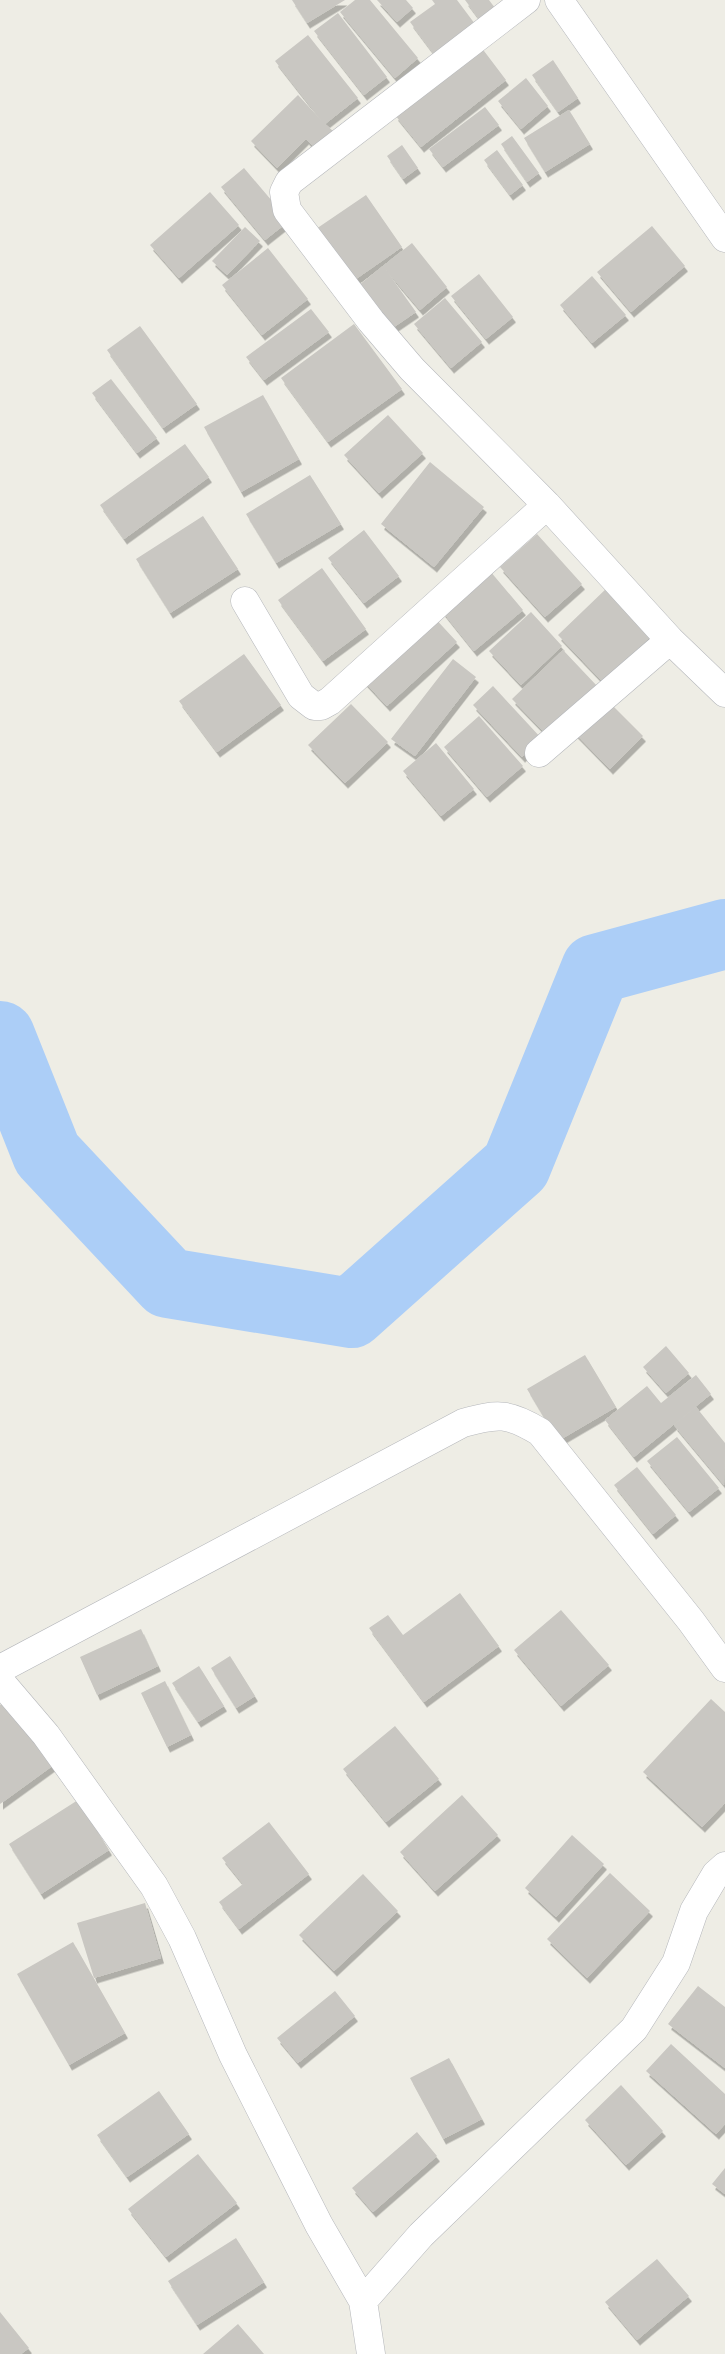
<svg xmlns="http://www.w3.org/2000/svg" width="725" height="2354" viewBox="0 0 725 2354" font-family="'Asap Condensed',sans-serif">
  <style>
    .lines { fill: none; stroke-linecap: round; stroke-linejoin: round }
    .river { stroke: #accef7; stroke-width: 70 }
    .building { fill: #c9c7c2; filter: url(#shadow) }
    .street-casing { stroke: #b5b7bb; stroke-width: 29 }
    .street { stroke: #fff; stroke-width: 28 }
  </style>
  <defs>
    <filter id="shadow"><feDropShadow dx="3" dy="5.5" stdDeviation="0" flood-color="#0004"/></filter>
  </defs>
  <rect width="100%" height="100%" fill="#eeede5"/>
  <g class="lines">
    <!-- river -->
    <path class="river" d="M0,1036L47,1154L168,1283L351,1313L516,1166L596,969L725,934"/>
  </g>
  <!-- building -->
  <path class="building" d="M292,0H345L307,23Z
    M355,0H370L418,58L395,78L340,12Z
    M377,0H406L413,8L397,22Z
    M432,0H457L481,32L440,62L410,22L435,4Z
    M465,0H489L495,8L480,20Z
    M338,13L387,77L364,95L314,31Z
    M308,35L358,98L325,124L333,131L316,149L306,139L277,168L251,141L298,95L322,121L275,61Z
    M481,47L506,80L421,147L395,115Z
    M553,60L578,98L558,112L532,75Z
    M526,78L548,106L521,129L498,101Z
    M485,107L499,125L443,167L429,149Z
    M569,110L590,144L545,172L524,138Z
    M512,136L539,173L527,182L501,144Z
    M402,145L418,168L403,179L387,156Z
    M497,150L523,185L510,195L484,160Z
    M244,168L289,221L265,240L221,187Z
    M210,192L239,225L179,278L150,245Z
    M366,195L402,247L353,281L316,229Z
    M652,226L685,266L631,312L597,272Z
    M245,227L260,241L227,275L212,261Z
    M412,243L447,287L420,310L386,270L416,312L391,329L359,285Z
    M268,248L308,299L262,335L222,285Z
    M479,274L513,317L486,339L451,296Z
    M592,276L626,315L592,343L560,305Z
    M445,298L482,342L451,368L414,324Z
    M311,309L329,332L264,380L246,357Z
    M354,324L402,389L328,442L281,378Z
    M140,326L197,404L163,428L107,350Z
    M111,379L157,438L137,453L92,393Z
    M263,395L299,459L241,492L204,427Z
    M388,415L423,453L379,493L344,455Z
    M185,444L209,477L124,539L100,505Z
    M430,462L484,507L434,567L381,524Z
    M310,475L341,524L276,563L246,514Z
    M203,516L238,569L170,613L136,559Z
    M364,530L399,576L364,603L328,558Z
    M537,534L582,584L545,617L500,567Z
    M322,568L366,629L323,661L278,600Z
    M490,571L523,610L474,651L442,611Z
    M609,586L654,633L603,682L558,635Z
    M531,612L562,646L521,685L489,651Z
    M431,614L457,642L387,706L361,678Z
    M563,650L598,687L548,736L512,699Z
    M244,654L281,705L217,752L179,701Z
    M453,659L476,677L415,756L391,739Z
    M493,686L542,739L522,757L473,705Z
    M607,700L643,736L610,769L574,732Z
    M351,704L388,742L345,783L308,745Z
    M479,716L523,766L487,797L444,747Z
    M436,743L474,789L441,816L403,771Z
    M666,1346L689,1373L666,1393L643,1367Z
    M585,1355L616,1407L558,1441L527,1389Z
    M696,1375L711,1394L634,1457L605,1420L647,1386L661,1403Z
    M696,1407L725,1443L724,1485L674,1425Z
    M677,1437L719,1488L689,1512L647,1461Z
    M637,1467L676,1515L653,1534L614,1485Z
    M460,1593L499,1646L424,1702L369,1628L388,1615L403,1635Z
    M561,1610L609,1665L561,1706L514,1650Z
    M141,1629L158,1666L97,1695L80,1657Z
    M230,1656L255,1696L236,1708L211,1668Z
    M199,1666L224,1706L198,1722L172,1683Z
    M165,1681L191,1735L167,1747L141,1693Z
    M8,1699L55,1764L0,1804V1705Z
    M711,1699L725,1712V1803L702,1827L643,1772Z
    M395,1726L439,1779L386,1822L343,1769Z
    M462,1795L498,1835L435,1891L400,1852Z
    M78,1800L109,1850L41,1894L9,1844Z
    M269,1822L309,1874L239,1929L219,1902L243,1884L222,1858Z
    M572,1835L604,1864L556,1917L525,1888Z
    M610,1873L650,1911L587,1978L547,1939Z
    M363,1874L398,1911L334,1971L299,1935Z
    M145,1903L161,1958L94,1978L77,1923Z
    M73,1942L125,2033L69,2065L17,1974Z
    M698,1986L725,2007V2068L668,2024Z
    M335,1991L355,2016L298,2063L277,2038Z
    M671,2044L725,2094V2124L716,2134L646,2071Z
    M449,2058L482,2119L443,2139L410,2078Z
    M621,2085L663,2131L626,2165L585,2120Z
    M159,2091L189,2134L127,2177L97,2135Z
    M417,2132L437,2156L373,2212L352,2188Z
    M198,2154L237,2203L166,2257L128,2209Z
    M725,2168V2194L712,2184Z
    M236,2238L264,2282L197,2325L168,2281Z
    M657,2259L689,2296L637,2340L605,2302Z
    M0,2312L29,2348L21,2354H0Z
    M238,2324L264,2354H203Z"/>
  <g class="lines">
    <defs>
      <path id="street" d="M526,0L289,182L284,192L287,210L371,321L412,369L547,505L670,640L725,693
        M559,0L725,238
        M245,601L301,696L314,706H321L330,701L547,505
        M539,753L670,640
        M0,1669L463,1423C498,1413 509,1413 540,1432L691,1621L725,1668
        M0,1681L46,1735L154,1886L182,1938L233,2055L319,2225L363,2301L371,2354
        M363,2301L421,2235L634,2029L676,1963L694,1911L716,1874L725,1866"/>
    </defs>
    <!-- street casing -->
    <use href="#street" class="street-casing"/>
    <!-- street -->
    <use href="#street" class="street"/>
  </g>
</svg>
